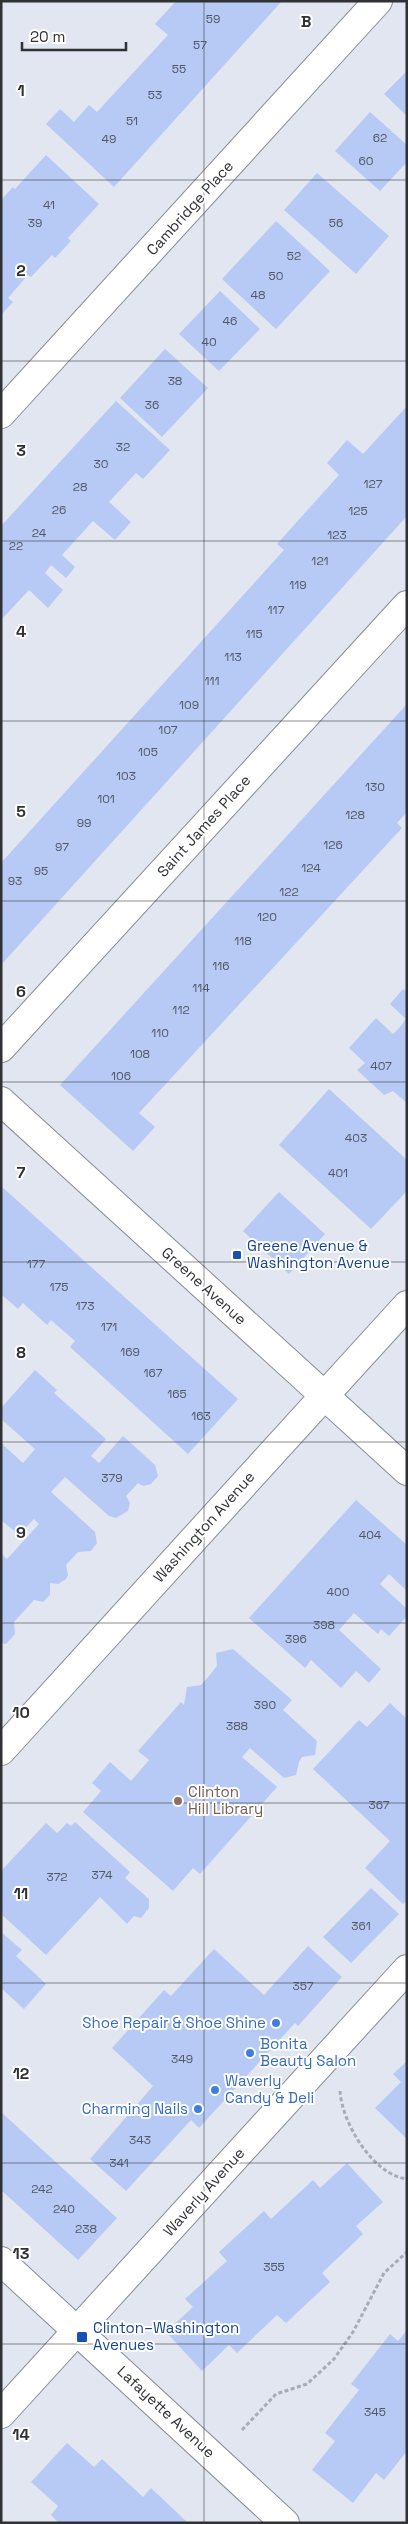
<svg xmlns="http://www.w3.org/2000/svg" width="408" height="2524" viewBox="0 0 408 2524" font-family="'Space Grotesk',sans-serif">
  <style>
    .building { fill: #b7caf6 }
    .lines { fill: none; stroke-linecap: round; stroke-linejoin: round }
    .minor-casing { stroke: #888c96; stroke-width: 30 }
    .secondary-casing { stroke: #888c96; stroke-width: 30 }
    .path { stroke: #a8acb4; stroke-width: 3; stroke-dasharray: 4 2.5; stroke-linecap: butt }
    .minor { stroke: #fff; stroke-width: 28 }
    .secondary { stroke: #fff; stroke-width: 28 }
    .grid { fill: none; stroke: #303135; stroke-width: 1; stroke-opacity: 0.55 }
    .transit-dot { fill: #1a4fb4; stroke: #fff; stroke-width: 2 }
    .education-dot { fill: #8d6e63; stroke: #fff; stroke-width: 2 }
    .shop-dot { fill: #3f7fe0; stroke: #fff; stroke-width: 2 }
    .labels { text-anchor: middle; stroke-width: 4; stroke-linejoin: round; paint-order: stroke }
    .number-label { font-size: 12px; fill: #525765 }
    .street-label { font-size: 15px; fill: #303135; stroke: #fff }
    .transit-label { font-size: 15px; fill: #164399; stroke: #fff; text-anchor: start }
    .education-label { font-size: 15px; fill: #785e54; stroke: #fff; text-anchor: start }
    .shop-label { font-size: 15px; fill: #366cbe; stroke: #fff; text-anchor: end }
    .grid-label { font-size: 16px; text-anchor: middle; font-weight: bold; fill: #303135; stroke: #fff; stroke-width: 4; stroke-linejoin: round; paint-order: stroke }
  </style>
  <rect width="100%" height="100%" fill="#e1e6f0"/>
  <!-- building -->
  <path class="building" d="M176,1H282L114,187L46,124L60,109L74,122L89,105L97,112L168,35L155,24Z
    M407,71V116L384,94Z
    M370,112L407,145V162L380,191L335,151Z
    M46,155L99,204L68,238L71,241L55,258L52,255L31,277L28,275L8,298L13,302L1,315V200L13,187L15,189Z
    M317,173L389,236L356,274L284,210Z
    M276,221L330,271L276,329L222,279Z
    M220,291L260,329L219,371L179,334Z
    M165,349L208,388L162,437L120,398Z
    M116,401L170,450L143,479L136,473L109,502L131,522L115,540L93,521L62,555L75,567L66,578L51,565L45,573L63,590L48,608L29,590L1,620V526Z
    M407,406V516L1,965V863L284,550L277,544L339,475L327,463L347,440L363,454Z
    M407,704V812L397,823L402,828L139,1113L155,1127L133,1151L60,1085Z
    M403,989L407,992V1103L393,1091L384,1095L357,1070L365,1063L349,1048L376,1018L393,1034L400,1027L406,1019L390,1004Z
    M329,1089L407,1160V1191L371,1229L279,1145Z
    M1,1186L238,1399L188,1454L70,1347L75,1341L51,1320L47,1325L23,1303L18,1309L1,1294Z
    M279,1192L325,1234L289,1274L243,1231Z
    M35,1370L57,1390L54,1393L106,1439L91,1456L99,1463L123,1436L155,1465L158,1476L151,1484L143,1486L138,1483L126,1496L130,1503L128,1511L116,1518L109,1516L65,1477L51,1492L95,1532L97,1543L91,1551L78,1552L66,1565L68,1575L66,1579L58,1584L50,1583V1595L43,1602L34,1600L14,1622L15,1634L6,1644L1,1643V1553L7,1559L39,1524L34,1519L19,1535L1,1520V1443L23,1463L35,1449L1,1419V1408Z
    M356,1500L407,1545V1591L389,1574L380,1584L407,1609V1616L389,1636L381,1629L378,1634L354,1613L339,1630L381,1669L369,1683L356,1671L341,1688L311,1660L305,1668L249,1618Z
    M233,1649L292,1700L283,1710L317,1741L315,1755L302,1757L299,1762L296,1775L284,1778L250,1748L242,1757L277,1787L200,1874L193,1868L173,1891L83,1812L101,1791L92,1783L110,1762L131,1781L149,1760L138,1751L181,1702L184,1705L187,1687L201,1685L209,1676L217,1666L216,1653Z
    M390,1703L407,1719V1900L403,1904L365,1868L390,1841L313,1769L359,1720L367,1727Z
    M75,1822L130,1872L125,1878L149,1899V1908L141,1918L134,1916L127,1924L100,1897L46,1955L1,1914V1871L46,1823L57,1833L67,1823L71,1826Z
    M371,1888L399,1914L351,1963L323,1937Z
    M1,1932L22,1950L16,1956L46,1984L24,2009L1,1988Z
    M308,1946L342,1977L298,2026L295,2023L199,2128L191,2120L126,2191L90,2159L153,2086L112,2048L164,1990L171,1996L214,1949L264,1995Z
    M407,2061V2139L375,2108L401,2082L393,2074Z
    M1,2112L117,2218L78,2260L1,2190Z
    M347,2163L383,2202L356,2226L363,2234L322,2273L330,2282L286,2323L277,2315L237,2353L229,2345L202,2371L166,2332L193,2307L185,2299L227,2261L219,2252L264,2211L271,2219L313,2180L320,2188Z
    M407,2330V2451L384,2480L376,2473L353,2503L312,2470L335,2441L325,2433L359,2390L351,2384L390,2334L398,2341Z
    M67,2443L94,2467L102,2459L143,2497L151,2488L188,2523H59L51,2515L58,2506L31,2482Z"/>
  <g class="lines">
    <defs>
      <path id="minor" d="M1,414L378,1
        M1,1048L407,605
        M1,1101L407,1471
        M1,2414L407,1969"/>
      <path id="secondary" d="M1,1751L407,1305
        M1,2261L285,2523"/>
    </defs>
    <!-- minor casing -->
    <use href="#minor" class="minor-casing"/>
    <!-- secondary casing -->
    <use href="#secondary" class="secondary-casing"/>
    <!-- path -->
    <path class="path" d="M340,2091C342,2123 373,2175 407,2179
      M242,2430L276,2394L307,2384L334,2359L353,2332L384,2273L407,2252"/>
    <!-- minor -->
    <use href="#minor" class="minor"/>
    <!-- secondary -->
    <use href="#secondary" class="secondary"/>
  </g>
  <!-- grid -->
  <path class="grid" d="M204,1V2523M1,180H407M1,361H407M1,541H407M1,721H407M1,901H407M1,1082H407M1,1262H407M1,1442H407M1,1623H407M1,1803H407M1,1983H407M1,2163H407M1,2344H407"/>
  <!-- markers -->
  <g class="transit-dot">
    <rect x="232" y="1250" width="10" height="10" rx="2.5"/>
    <rect x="76" y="2331" width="12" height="12" rx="2.5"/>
  </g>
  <circle class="education-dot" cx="178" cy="1801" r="5"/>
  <g class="shop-dot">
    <circle cx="276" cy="2023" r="5"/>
    <circle cx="250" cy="2053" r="5"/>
    <circle cx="215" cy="2090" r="5"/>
    <circle cx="198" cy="2109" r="5"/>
  </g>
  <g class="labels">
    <!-- number labels -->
    <g class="number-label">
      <text x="213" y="23">59</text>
      <text x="200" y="49">57</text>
      <text x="179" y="73">55</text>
      <text x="155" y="99">53</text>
      <text x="132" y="125">51</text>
      <text x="380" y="142">62</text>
      <text x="109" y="143">49</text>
      <text x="366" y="165">60</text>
      <text x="49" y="209">41</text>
      <text x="35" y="227">39</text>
      <text x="336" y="227">56</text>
      <text x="294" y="260">52</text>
      <text x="276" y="280">50</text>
      <text x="258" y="299">48</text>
      <text x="230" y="325">46</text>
      <text x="209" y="346">40</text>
      <text x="175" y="385">38</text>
      <text x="152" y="409">36</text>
      <text x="123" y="451">32</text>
      <text x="101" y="468">30</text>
      <text x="373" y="488">127</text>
      <text x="80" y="491">28</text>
      <text x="59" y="514">26</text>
      <text x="358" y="515">125</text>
      <text x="39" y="537">24</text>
      <text x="337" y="539">123</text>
      <text x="16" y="550">22</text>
      <text x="320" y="565">121</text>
      <text x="298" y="589">119</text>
      <text x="276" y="614">117</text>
      <text x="254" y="638">115</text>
      <text x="233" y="661">113</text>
      <text x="212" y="685">111</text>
      <text x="189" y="709">109</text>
      <text x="168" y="734">107</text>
      <text x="148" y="756">105</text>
      <text x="126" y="780">103</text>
      <text x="375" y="791">130</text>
      <text x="106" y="803">101</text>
      <text x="355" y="819">128</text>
      <text x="84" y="827">99</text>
      <text x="333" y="849">126</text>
      <text x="62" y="851">97</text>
      <text x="311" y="872">124</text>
      <text x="41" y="875">95</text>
      <text x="15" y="885">93</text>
      <text x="289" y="896">122</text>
      <text x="267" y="921">120</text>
      <text x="243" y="945">118</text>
      <text x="221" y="970">116</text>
      <text x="201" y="992">114</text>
      <text x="181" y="1014">112</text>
      <text x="160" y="1037">110</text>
      <text x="140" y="1058">108</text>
      <text x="381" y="1070">407</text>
      <text x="121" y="1080">106</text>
      <text x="356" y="1142">403</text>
      <text x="338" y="1177">401</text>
      <text x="36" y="1268">177</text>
      <text x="59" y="1291">175</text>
      <text x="85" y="1310">173</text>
      <text x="109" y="1331">171</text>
      <text x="130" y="1356">169</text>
      <text x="153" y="1377">167</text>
      <text x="177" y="1398">165</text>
      <text x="201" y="1420">163</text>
      <text x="112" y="1482">379</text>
      <text x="370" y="1539">404</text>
      <text x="338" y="1596">400</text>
      <text x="324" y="1629">398</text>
      <text x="296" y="1643">396</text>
      <text x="265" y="1709">390</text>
      <text x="237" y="1730">388</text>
      <text x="379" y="1809">367</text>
      <text x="102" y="1879">374</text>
      <text x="57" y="1881">372</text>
      <text x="361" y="1930">361</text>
      <text x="303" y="1990">357</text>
      <text x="182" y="2063">349</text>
      <text x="140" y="2144">343</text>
      <text x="119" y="2167">341</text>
      <text x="42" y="2193">242</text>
      <text x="64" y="2213">240</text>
      <text x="86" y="2233">238</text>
      <text x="274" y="2271">355</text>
      <text x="375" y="2416">345</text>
    </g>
    <!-- street labels -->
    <g class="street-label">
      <text transform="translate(190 208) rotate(-48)" y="5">Cambridge Place</text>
      <text transform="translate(204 826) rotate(-48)" y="5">Saint James Place</text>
      <text transform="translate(204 1286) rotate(42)" y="5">Greene Avenue</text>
      <text transform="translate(204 1527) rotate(-48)" y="5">Washington Avenue</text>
      <text transform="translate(204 2192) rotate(-48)" y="5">Waverly Avenue</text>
      <text transform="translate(166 2412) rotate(43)" y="5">Lafayette Avenue</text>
    </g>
    <!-- transit labels -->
    <g class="transit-label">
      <text x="247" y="1251">Greene Avenue &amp;<tspan x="247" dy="17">Washington Avenue</tspan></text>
      <text x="93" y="2333">Clinton–Washington<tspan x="93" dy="17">Avenues</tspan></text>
    </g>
    <!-- education labels -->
    <g class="education-label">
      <text x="188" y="1797">Clinton<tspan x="188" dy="17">Hill Library</tspan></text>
    </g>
    <!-- shop labels -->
    <g class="shop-label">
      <text x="266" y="2028">Shoe Repair &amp; Shoe Shine</text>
      <text x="260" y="2049" text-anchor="start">Bonita<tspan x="260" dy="17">Beauty Salon</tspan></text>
      <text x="225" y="2086" text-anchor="start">Waverly<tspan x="225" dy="17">Candy &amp; Deli</tspan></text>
      <text x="188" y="2114">Charming Nails</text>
    </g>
  </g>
  <g class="grid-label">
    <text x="306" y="27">B</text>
    <text x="21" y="96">1</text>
    <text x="21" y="276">2</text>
    <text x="21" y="456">3</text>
    <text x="21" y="637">4</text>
    <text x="21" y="817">5</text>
    <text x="21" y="997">6</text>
    <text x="21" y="1178">7</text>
    <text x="21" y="1358">8</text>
    <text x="21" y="1538">9</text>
    <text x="21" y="1718">10</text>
    <text x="21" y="1899">11</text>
    <text x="21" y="2079">12</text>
    <text x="21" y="2259">13</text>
    <text x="21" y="2440">14</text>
  </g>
  <!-- border -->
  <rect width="408" height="2524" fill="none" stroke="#303135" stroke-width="5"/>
  <!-- scale -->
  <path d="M22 42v8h104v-8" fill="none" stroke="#303135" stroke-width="2.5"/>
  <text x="30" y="42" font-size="15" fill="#303135" stroke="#ffffff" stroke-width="4" paint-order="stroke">20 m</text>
</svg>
